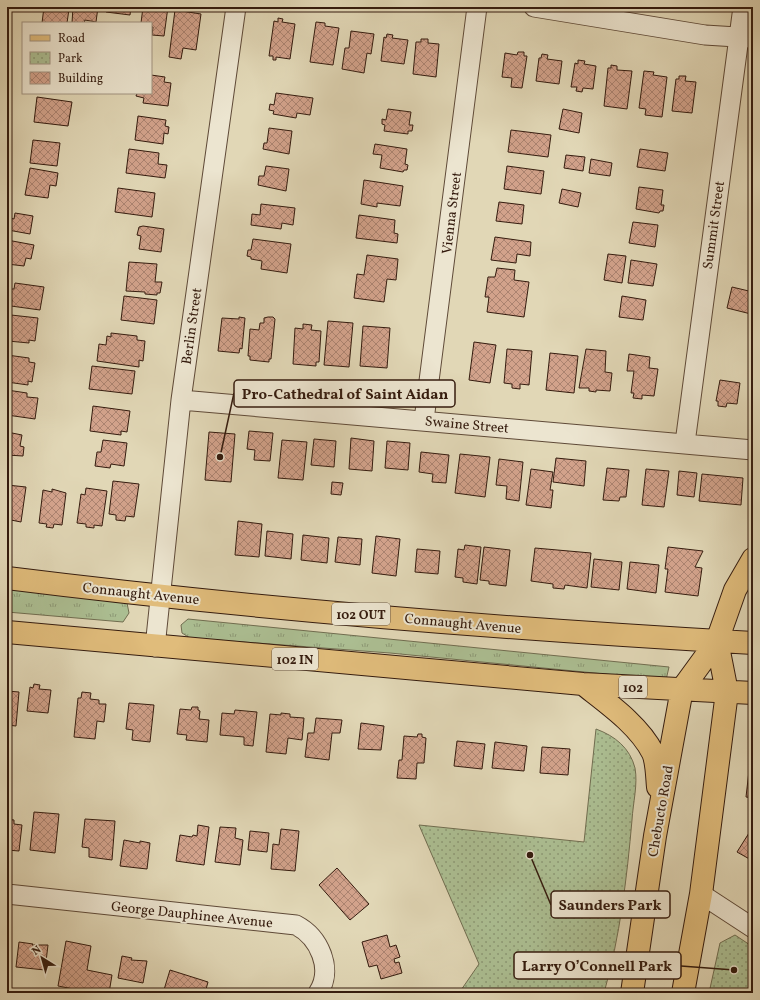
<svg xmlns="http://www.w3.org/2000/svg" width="760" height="1000" viewBox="0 0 760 1000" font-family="Vollkorn,serif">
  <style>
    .grass { fill: url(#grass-tufts); stroke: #706d50 }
    .park { fill: url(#park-dots); stroke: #706d50 }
    .building { fill: url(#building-cross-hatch); stroke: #341b0e }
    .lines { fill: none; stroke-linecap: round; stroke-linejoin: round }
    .street-casing { stroke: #5f4a38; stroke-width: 21 }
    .primary-casing { stroke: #341b0e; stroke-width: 24 }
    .street { stroke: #ece5d0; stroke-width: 19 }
    .primary { stroke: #e0bc7b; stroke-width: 22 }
    .labels { text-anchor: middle; stroke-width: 4; stroke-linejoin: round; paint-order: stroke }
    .shield { fill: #ece5d0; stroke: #6b5848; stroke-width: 1 }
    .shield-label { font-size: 13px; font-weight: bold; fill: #341b0e }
    .street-label { font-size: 14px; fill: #341b0e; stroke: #ece5d0 }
    .leader { fill: none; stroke: #341b0e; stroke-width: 1.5 }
    .callout-dot { fill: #341b0e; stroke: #ece5d0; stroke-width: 1.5 }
    .callout { fill: #ece5d0; stroke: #341b0e; stroke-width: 1.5 }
    .callout-label { font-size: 15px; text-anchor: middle; font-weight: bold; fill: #341b0e }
  </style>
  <defs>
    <pattern id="grass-tufts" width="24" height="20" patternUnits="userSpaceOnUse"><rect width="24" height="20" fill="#acbf93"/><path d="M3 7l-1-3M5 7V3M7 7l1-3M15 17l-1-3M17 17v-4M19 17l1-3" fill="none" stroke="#8d9a76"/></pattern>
    <pattern id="park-dots" width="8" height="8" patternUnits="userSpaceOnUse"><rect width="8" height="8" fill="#acbf93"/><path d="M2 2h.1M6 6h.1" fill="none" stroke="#8d9a76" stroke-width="1.8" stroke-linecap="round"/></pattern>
    <pattern id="building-cross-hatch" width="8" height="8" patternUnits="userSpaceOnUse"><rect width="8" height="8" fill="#d2a28b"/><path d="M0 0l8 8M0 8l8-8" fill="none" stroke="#ab8370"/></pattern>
  </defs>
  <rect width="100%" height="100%" fill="#e1d7b6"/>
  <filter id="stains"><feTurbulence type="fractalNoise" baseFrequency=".005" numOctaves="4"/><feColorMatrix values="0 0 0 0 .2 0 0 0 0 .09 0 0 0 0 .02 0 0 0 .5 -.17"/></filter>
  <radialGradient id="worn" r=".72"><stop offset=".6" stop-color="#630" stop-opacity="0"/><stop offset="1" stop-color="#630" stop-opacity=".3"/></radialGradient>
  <!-- grass -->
  <path class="grass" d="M7,588L127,603L129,613L123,622L7,612Z
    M188,619L669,667L666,680L390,653L190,638L182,633L181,625Z"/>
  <!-- park -->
  <path class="park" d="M596,729C615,736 630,748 635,768C638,784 633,803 632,820C627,877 620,937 604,993H459L479,964L419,825L584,842Z
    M735,935L753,947V993H709L720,943Z"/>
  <!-- building -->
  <path class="building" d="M44,7L69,9L67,23H42Z
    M73,7H98L96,22L85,20L84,23H72Z
    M107,7H131L130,15L106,12Z
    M143,7H168L164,36L152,35L153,27H151V23H141Z
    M175,10L201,14L196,50L183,48L181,59L169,57Z
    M278,18L283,19L282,22L295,24L290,59L276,57V60H273V56H269L274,21L278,22Z
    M316,22L325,23V26L339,28L333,65L310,62Z
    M351,31L374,34L371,54L367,53L364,73L342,69L345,48H349Z
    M387,34L393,35L392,38L408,40L404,64L381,61L384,37L386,38Z
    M421,39H428V43L439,44L436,77L413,74L416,42H421Z
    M518,52H524V56H527L522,88L511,87L512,78L502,77L505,53L517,55Z
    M542,54L548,55L547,59L562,61L559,84L536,81L539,58H541Z
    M578,60L585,61L584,64L596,66L593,89L583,88L582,92L576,91L577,87H571L575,63L578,64Z
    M611,65L617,66V70L632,71L627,109L604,106L608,68H611Z
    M644,71L654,72L653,75L667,77L662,117L645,115L646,109L639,108Z
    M151,75L165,77L164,82L171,83L168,106L143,103L144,98L136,96L137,93H151Z
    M679,76H686L685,81L696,82L692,113L672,111L676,79H679Z
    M276,93L313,98L310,115L297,113L296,118L273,114L274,111L269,110L270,104L274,105Z
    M37,97L72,102L68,126L34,122Z
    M388,109L411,112L409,125H413L412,131H408V134L384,131L385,125L382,124V119L386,120Z
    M563,109L582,113L579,133L559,129Z
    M138,116L166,120L165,126L169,127L168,134L164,133L163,144L135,140Z
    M269,128L292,131L289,154L263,149L264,143H267Z
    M511,130L551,135L548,157L508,152Z
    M33,140L60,143L57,166L30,163Z
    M375,144L407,149L405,164L408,165L407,170H404L403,172L380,168L382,155L373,154Z
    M129,149L159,153L158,164L167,165L165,178L126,173Z
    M640,149L668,153L665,171L637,167Z
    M566,155L585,157L583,171L564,168Z
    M591,159L612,163L610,176L589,173Z
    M266,166L289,169L286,191L258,185L259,176H264Z
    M507,166L544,171L541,194L504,189Z
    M30,168L58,173L56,186L50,185L48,198L25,195Z
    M364,180L403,186L400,206L377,203V207L361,204Z
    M639,187L663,190L661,205H664L663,211H660L659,213L636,209Z
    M118,188L155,193L152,217L115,212Z
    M562,189L581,193L578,207L559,203Z
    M499,202L524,205L522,224L496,221Z
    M261,204L295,208L293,225L282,223L281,229L251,225L252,214L260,215Z
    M15,213L33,216L30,234L8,230L10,218L14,219Z
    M359,215L395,220L394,233L398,234L397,243L356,238Z
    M633,222L658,225L655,247L629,243Z
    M143,226L164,229L161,252L139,249L141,236L137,235L139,227Z
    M495,237L531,242L530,256L517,254L516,263L491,260Z
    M253,239L291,244L287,273L261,269L262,261L251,259V257L247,256L248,250H251Z
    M7,240L34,245L31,259L26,258L24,266L7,264Z
    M608,254L626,256L622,283L604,280Z
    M367,255L398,259L396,280L387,279L384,302L354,298L357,274L364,275Z
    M631,260L657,264L653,286L628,283Z
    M129,262L157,264L155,282H162L160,293H157V295L145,294V292L126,291Z
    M497,268L515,270L514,280L529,282L524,317L487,312L489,297H485L488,277H495Z
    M15,283L44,287L40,310L11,306L12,300L9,299L11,289H14Z
    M732,287L753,292L751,314L727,308Z
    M124,296L157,300L154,324L121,320Z
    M622,296L646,300L643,320L619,317Z
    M11,315L38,318L35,341L29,340V343L8,341Z
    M239,317L245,318L242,349L240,348L239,353L218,351L222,318L239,319Z
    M268,317H273L275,319L271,359H269V362L250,360V356H248L250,329L259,330L260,323H264V318Z
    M328,321L353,323L349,367L324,365Z
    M303,324L312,325L311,330L321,331L319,362H316V366L293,364L295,328L303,329Z
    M363,326L390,328L387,368L360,366Z
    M111,333L137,336V340L145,341L143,361L139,360V367L97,361L99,344L106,345L107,336L111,337Z
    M474,342L496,345L490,383L469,380Z
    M507,349L532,351L529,385L520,384V389L512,388V384L504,383Z
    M586,349L606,351L605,372L612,373L610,391L596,390V392L589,391V388H579Z
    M550,353L578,356L574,393L546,390Z
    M629,354L650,357L649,368L658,369L654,396L642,395V399L633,398L634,393H631L634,371H627Z
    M7,355L29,358V362L35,363L32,382L28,381V385L7,382Z
    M92,366L135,371L132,394L89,389Z
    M720,380L740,383L737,404L727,403L726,407L718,406V401H716Z
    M7,390L27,393V397L38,398L35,419L7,415Z
    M93,406L130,411L127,432L121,431V435L90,431Z
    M249,431L273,433L270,461L254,460L255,450L247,449Z
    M7,432L22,435L20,446L24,447L23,456L7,455Z
    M209,432L235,434L231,482L205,480Z
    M351,438L374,441L372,471L349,469Z
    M314,439L336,441L334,467L311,465Z
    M103,440L127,443L124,466L111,464L110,468L95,466L97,452H101Z
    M282,440L307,442L303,480L278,478Z
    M387,441L410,443L408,470L385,468Z
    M421,452L449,455L446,483L432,482L433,474L419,472Z
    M460,454L490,457L485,497L455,493Z
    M556,458L586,461L584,486L553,482Z
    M499,459L523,462L519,501L506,499L507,486L496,485Z
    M607,468L629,470L626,497H620L619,501L603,500Z
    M531,469L553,472L550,490H553L551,508L526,505Z
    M646,469L669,471L664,507L642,505Z
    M679,471L697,473L694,497L677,495Z
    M702,474L743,478L741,505L699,501Z
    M113,481L139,484L134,517L126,516L125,521L116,520V515L109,514Z
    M332,482L343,483L341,495L331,494Z
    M7,485L26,487L21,522L11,520L10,524H7Z
    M86,488L107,491L102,526L94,525V528L86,527V524L77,523L81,494L85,495Z
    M52,489L66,493L62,525L54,524L53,528L46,527L47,524L39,523L43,490L52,492Z
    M238,521L262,524L259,557L235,555Z
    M267,531L293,534L291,559L265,556Z
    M303,535L329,538L327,563L301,560Z
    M376,536L400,539L396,576L372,573Z
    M338,537L362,539L360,565L335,562Z
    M465,545L481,547L477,584L463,582V578L455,577L458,549L464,550Z
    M484,547L510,550L506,586L489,584V581L480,580Z
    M668,547L703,551L695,567L702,568L698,596L665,592L668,569H665Z
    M535,548L591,553L587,588L565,585L564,589L553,588V584L531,581Z
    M417,549L440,551L438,574L415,572Z
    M594,559L622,562L619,590L591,587Z
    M630,562L659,565L656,593L627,589Z
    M34,684L40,685L39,689L51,690L48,713L27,711L30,687L33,688Z
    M7,691L19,692L16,726L7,725Z
    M82,692L91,693L90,699L99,700V704H106L104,722L97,721L95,739L74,737L78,698H81Z
    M129,703L154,705L150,742L132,740L133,730L126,729Z
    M192,707H198V710L200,711L199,719L209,720L207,742L186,740L187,735L177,734L180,709L191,710Z
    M235,710L257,712L253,746L244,745V737L220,735L222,713L234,714Z
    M281,713L290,714V717L304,718L302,740L288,738L286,754L266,752L270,714L281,715Z
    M316,718L342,720L340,733H332L329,760L305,757L308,733H314Z
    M361,723L384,726L381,750L358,749Z
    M418,734H422V737L426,738L424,763H417L416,779L397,778L399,760H402L404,736L417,737Z
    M457,741L485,744L482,769L454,766Z
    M495,742L527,746L524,771L492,768Z
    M542,747L570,749L568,775L540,773Z
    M750,762H753V798L746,797Z
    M34,812L59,814L55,853L30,850Z
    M7,819L14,820V824L22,825L19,851L7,850Z
    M85,819L115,821L112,860L89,857V848L82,847Z
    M198,825L209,827L204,865L176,861L180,835L192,837L193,835L197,836Z
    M220,827L236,828L235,838L243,840L240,865L215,862Z
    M281,829L299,831L295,871L271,869L273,844L279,845Z
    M250,831L269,833L267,852L248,850Z
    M749,833L753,836V861L737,852Z
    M124,840L140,843V841L150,843L147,869L120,866Z
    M337,868L369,904L350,920L319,885Z
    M387,935L390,947L396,945L400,957L394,959L395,963L399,962L402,973L381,979L377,965L369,967L362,942Z
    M66,941L91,946L87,970L112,975L109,993H83L84,991L58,986Z
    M19,942L33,944L32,945H48L45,970L16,967Z
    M122,956L132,958L131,960L147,961L143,983L118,978Z
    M170,970L208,982L205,993H163Z"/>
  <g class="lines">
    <defs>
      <path id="street" d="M534,7L705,35L753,38
        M181,400L753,450
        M424,420L477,7
        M685,443L743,7
        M155,647L181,400L236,7
        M7,894L296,925C319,937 334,969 318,993
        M701,894L753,928"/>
      <path id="primary" d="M7,578C255,609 504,629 753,643
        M7,632L583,684L753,693
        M583,684C607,703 639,725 653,753C657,762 657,777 658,787
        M632,993L655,836L682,689L717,641L735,590L753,559
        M683,993L701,894L727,692L717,641"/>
    </defs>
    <!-- street casing -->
    <use href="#street" class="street-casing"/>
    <!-- primary casing -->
    <use href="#primary" class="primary-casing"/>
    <!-- street -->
    <use href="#street" class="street"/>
    <!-- primary -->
    <use href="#primary" class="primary"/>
  </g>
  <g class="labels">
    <!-- shield labels -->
    <g class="shield">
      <rect x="332" y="603" width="58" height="22" rx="3"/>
      <rect x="272" y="648" width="46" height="22" rx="3"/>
      <rect x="619" y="676" width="28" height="22" rx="3"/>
    </g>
    <g class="shield-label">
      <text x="361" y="619">102 OUT</text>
      <text x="295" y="664">102 IN</text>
      <text x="633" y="692">102</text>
    </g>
    <!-- street labels -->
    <g class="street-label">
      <text transform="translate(451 213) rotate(-83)" y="5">Vienna Street</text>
      <text transform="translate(713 225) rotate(-82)" y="5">Summit Street</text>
      <text transform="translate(191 326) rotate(-82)" y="5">Berlin Street</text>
      <text transform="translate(467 424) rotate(5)" y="5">Swaine Street</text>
      <text transform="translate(141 593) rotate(6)" y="5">Connaught Avenue</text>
      <text transform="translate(463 623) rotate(5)" y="5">Connaught Avenue</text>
      <text transform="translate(660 811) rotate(-80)" y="5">Chebucto Road</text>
      <text transform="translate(192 914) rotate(6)" y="5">George Dauphinee Avenue</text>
    </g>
  </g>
  <!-- callouts -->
  <path class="leader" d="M220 457L234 393M530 855L551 905M734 970L681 966"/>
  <g class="callout-dot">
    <circle cx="220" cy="457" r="4"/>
    <circle cx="530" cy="855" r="4"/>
    <circle cx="734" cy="970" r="4"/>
  </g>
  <g class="callout">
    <rect x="234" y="380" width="221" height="27" rx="4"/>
    <rect x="551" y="891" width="119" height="27" rx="4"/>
    <rect x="514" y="952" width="167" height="27" rx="4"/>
  </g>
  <g class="callout-label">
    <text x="345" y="399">Pro-Cathedral of Saint Aidan</text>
    <text x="610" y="910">Saunders Park</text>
    <text x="597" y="971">Larry O’Connell Park</text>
  </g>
  <!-- margin -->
  <rect width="760" height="1000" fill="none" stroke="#e1d7b6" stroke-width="24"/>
  <rect x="8" y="8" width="744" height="984" fill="none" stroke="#341b0e" stroke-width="2"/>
  <rect x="12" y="12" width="736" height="976" fill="none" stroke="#341b0e"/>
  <!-- legend -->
  <rect x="22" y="22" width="130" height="72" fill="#ece5d0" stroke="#a29482"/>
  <rect x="30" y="35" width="20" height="6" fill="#e0bc7b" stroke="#a29482"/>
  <text x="58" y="42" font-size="12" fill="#341b0e">Road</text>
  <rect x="30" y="52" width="20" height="12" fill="url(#park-dots)" stroke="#a29482"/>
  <text x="58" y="62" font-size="12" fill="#341b0e">Park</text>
  <rect x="30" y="72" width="20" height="12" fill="url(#building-cross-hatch)" stroke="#a29482"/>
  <text x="58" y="82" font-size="12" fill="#341b0e">Building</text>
  <!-- north arrow -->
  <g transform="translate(42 958) rotate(323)" stroke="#ece5d0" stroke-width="3" paint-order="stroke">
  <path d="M0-3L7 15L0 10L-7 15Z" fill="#341b0e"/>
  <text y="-6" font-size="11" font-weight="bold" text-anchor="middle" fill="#341b0e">N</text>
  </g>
  <rect width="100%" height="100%" filter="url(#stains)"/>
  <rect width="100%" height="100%" fill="url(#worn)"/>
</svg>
